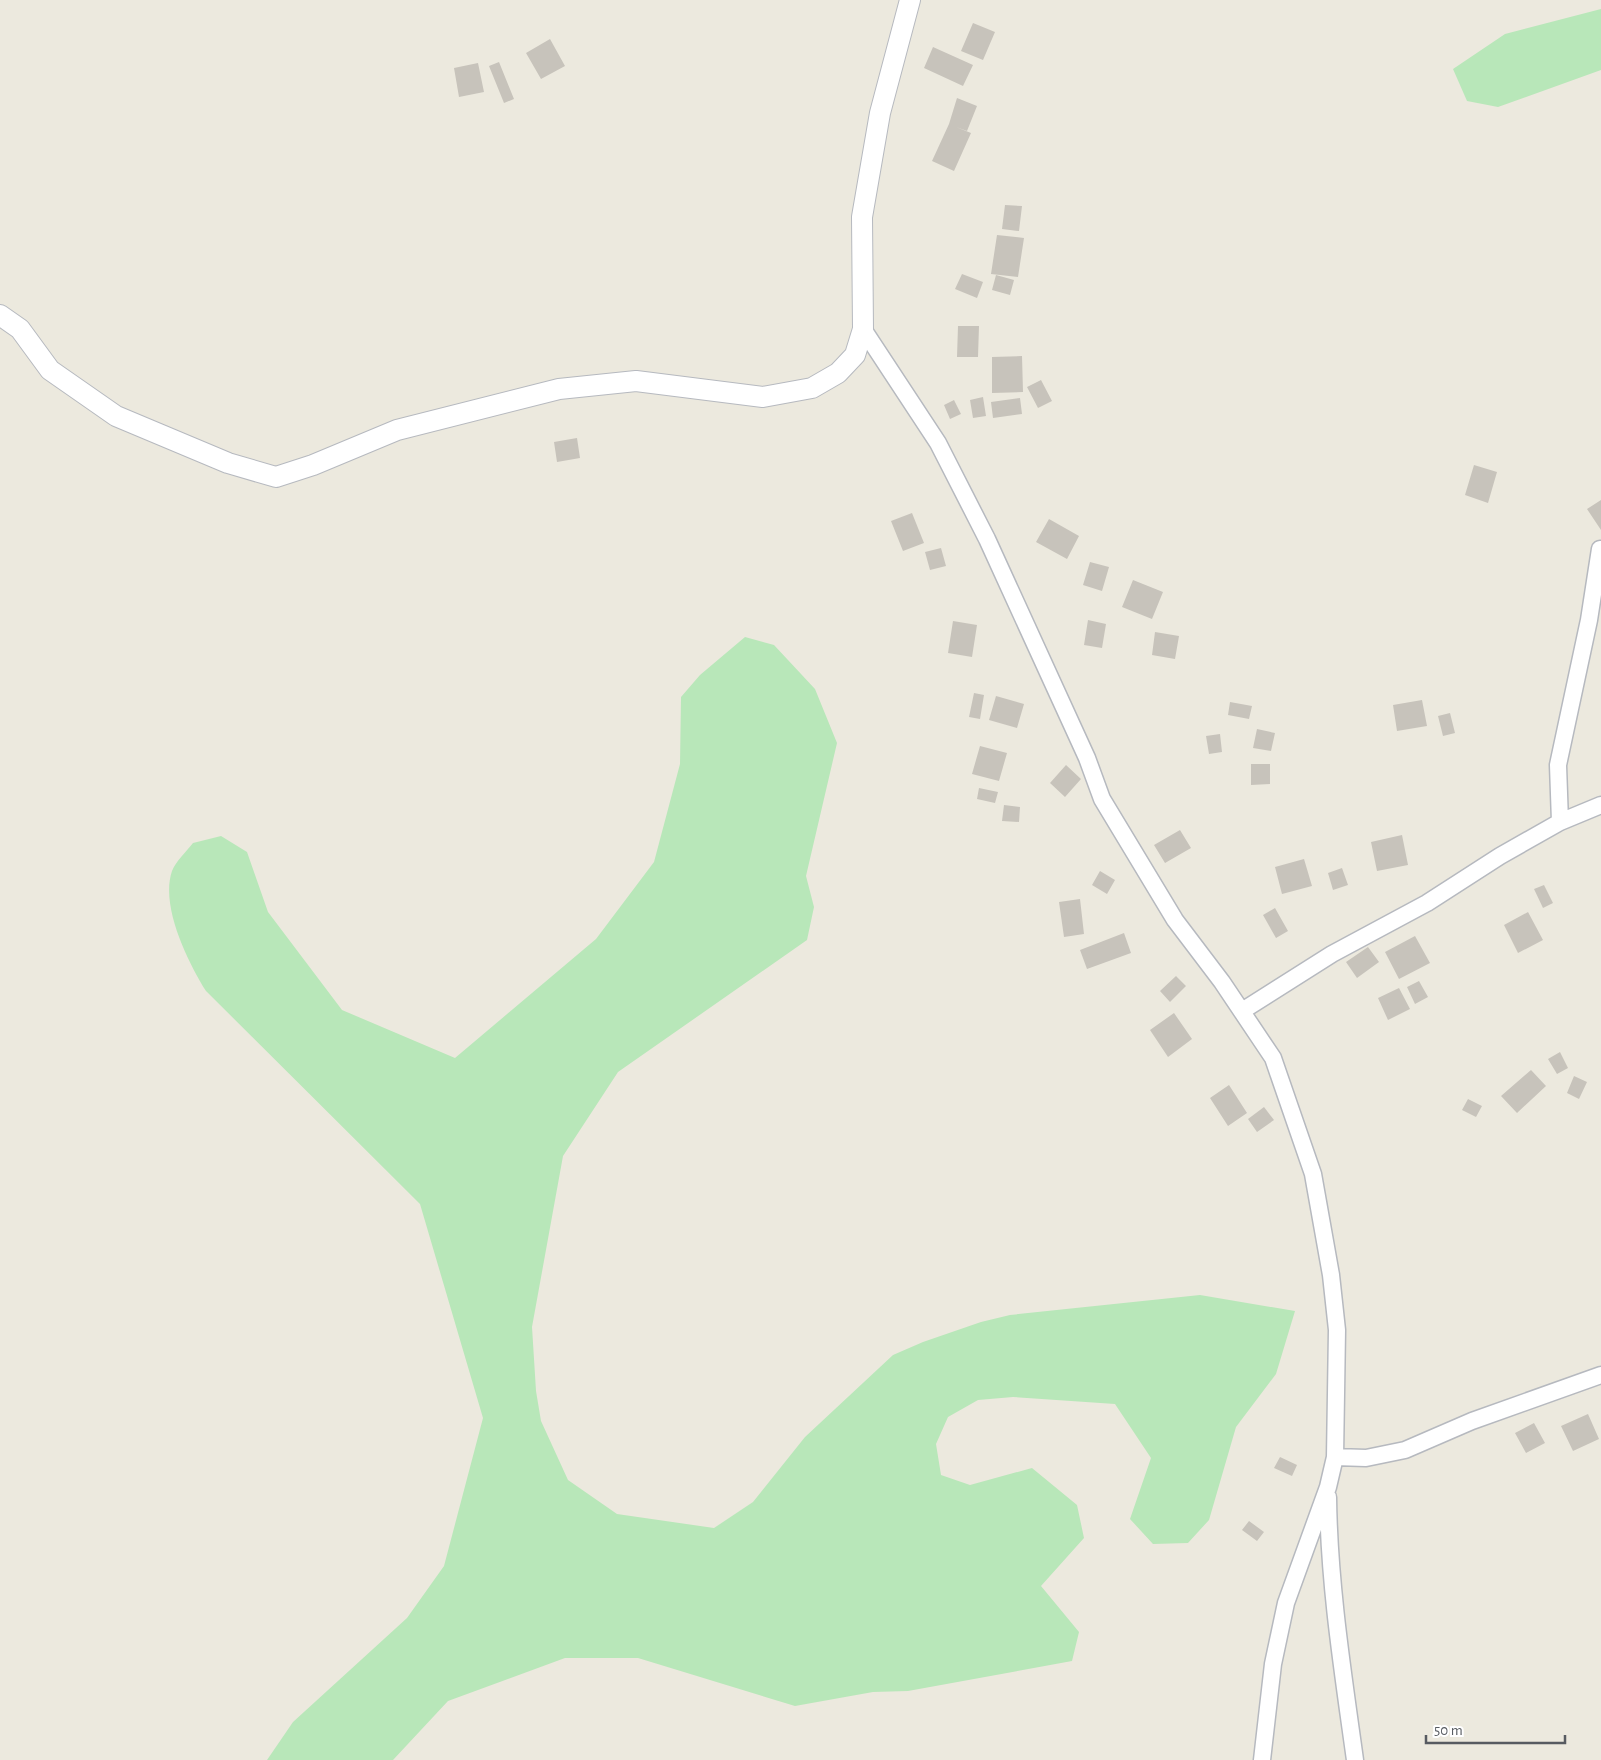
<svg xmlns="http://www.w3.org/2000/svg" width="1601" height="1760" viewBox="0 0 1601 1760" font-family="'Alegreya Sans',sans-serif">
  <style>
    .green { fill: #b8e7b9 }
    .building { fill: #c7c3bb }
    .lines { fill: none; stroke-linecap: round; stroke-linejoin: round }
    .minor-casing { stroke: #b6b9bf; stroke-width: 19 }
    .tertiary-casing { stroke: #b6b9bf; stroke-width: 22 }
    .minor { stroke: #fff; stroke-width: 16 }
    .tertiary { stroke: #fff; stroke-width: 20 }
  </style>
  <rect width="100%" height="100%" fill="#ece9de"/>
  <!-- green -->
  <path class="green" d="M1601,9V70L1498,107L1467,101L1453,69L1505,34Z
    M745,637L774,645L815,689L837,743L806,876L814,907L807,940L618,1072L563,1156L532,1327L536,1391L541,1421L568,1480L617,1514L714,1528L753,1502L805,1437L893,1355L923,1342L981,1322L1010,1315L1200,1295L1295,1311L1276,1374L1236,1427L1209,1520L1188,1543L1153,1544L1130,1519L1151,1458L1115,1404L1013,1397L978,1400L948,1417L936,1444L941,1475L970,1485L1032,1468L1077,1505L1084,1538L1041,1586L1079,1632L1072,1661L908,1691L873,1692L795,1706L638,1658H565L448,1701L393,1760H267L293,1722L407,1618L444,1566L483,1418L420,1204L206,991C188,962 160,906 172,871C176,861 187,851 193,843L221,836L247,852L268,912L342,1010L455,1058L596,939L654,862L680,764L681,697L700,675Z"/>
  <!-- building -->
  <path class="building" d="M973,23L995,32L983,60L961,51Z
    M550,39L565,66L541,79L526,53Z
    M933,47L973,65L963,86L924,68Z
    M499,62L514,99L504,103L489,66Z
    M478,63L484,92L459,97L454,68Z
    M957,98L977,106L967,131L956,127L971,133L954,171L932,161L949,124Z
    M1005,205L1022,206L1019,231L1002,229Z
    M997,235L1024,238L1018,277L991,274Z
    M962,274L983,282L977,298L955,289Z
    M996,275L1014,280L1010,295L992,290Z
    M958,326H979L978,357H957Z
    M1022,356L1023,392L992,393V357Z
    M1041,380L1052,401L1038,408L1027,387Z
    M983,397L986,416L973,418L970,400Z
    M1020,398L1022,414L993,418L991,402Z
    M954,400L961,414L950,419L944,405Z
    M577,438L580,458L557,462L554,442Z
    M1474,465L1497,472L1488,503L1465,495Z
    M1601,500V530L1587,509Z
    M912,513L924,543L903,551L891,521Z
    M1049,519L1079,536L1067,559L1036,542Z
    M941,548L946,566L930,570L925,552Z
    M1090,562L1109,567L1102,591L1083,585Z
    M1133,580L1163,592L1152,619L1122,607Z
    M1088,620L1106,624L1102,648L1084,645Z
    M953,621L977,625L972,657L948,653Z
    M1155,632L1179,636L1175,659L1152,655Z
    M974,693L984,695L980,719L969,717Z
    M996,696L1024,704L1017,728L989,720Z
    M1422,700L1427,726L1397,731L1393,705Z
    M1230,702L1252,706L1249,719L1228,715Z
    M1450,713L1455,733L1443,736L1438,716Z
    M1257,729L1275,733L1271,751L1253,748Z
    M1220,734L1222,752L1209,754L1206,736Z
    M980,746L1007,753L999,781L972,774Z
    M1251,764H1270V784L1251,785Z
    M1066,765L1081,779L1065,797L1050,783Z
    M979,788L998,792L995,803L977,799Z
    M1004,805L1020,807L1019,822L1002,821Z
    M1180,830L1191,848L1165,863L1154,845Z
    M1402,835L1408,865L1377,871L1371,842Z
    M1304,859L1312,886L1282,894L1275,867Z
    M1342,868L1348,885L1333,890L1328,873Z
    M1100,871L1115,880L1107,894L1092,885Z
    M1544,885L1553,903L1543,908L1534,889Z
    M1080,899L1084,934L1064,937L1059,902Z
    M1275,908L1288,931L1276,938L1263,915Z
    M1528,912L1543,940L1518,953L1504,925Z
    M1124,933L1131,953L1087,969L1080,950Z
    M1415,936L1430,963L1399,979L1385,952Z
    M1368,947L1379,962L1357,978L1346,962Z
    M1176,976L1186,986L1170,1002L1160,991Z
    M1419,981L1428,997L1415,1004L1407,987Z
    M1399,988L1410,1009L1388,1020L1378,998Z
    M1174,1013L1192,1039L1168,1057L1150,1030Z
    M1560,1052L1568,1068L1557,1074L1548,1059Z
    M1531,1070L1546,1086L1517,1113L1501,1096Z
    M1574,1076L1587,1082L1579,1099L1567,1093Z
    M1229,1085L1247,1113L1228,1126L1210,1098Z
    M1468,1099L1482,1106L1476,1117L1462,1110Z
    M1264,1107L1274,1120L1257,1132L1248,1119Z
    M1588,1414L1599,1439L1573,1451L1561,1426Z
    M1534,1423L1545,1443L1526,1453L1515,1433Z
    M1280,1457L1297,1465L1292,1476L1274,1468Z
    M1249,1521L1264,1532L1257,1541L1242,1530Z"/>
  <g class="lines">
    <defs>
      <path id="minor" d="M863,329L938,443L987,539L1087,758L1102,799L1175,920L1222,982L1273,1058L1313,1174L1331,1275L1337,1330L1335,1457L1328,1487L1286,1603L1273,1664L1262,1760
        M1560,822L1558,765L1589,620L1600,549
        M1242,1011L1332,954L1427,903L1500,856L1560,822L1601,805
        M1335,1457L1366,1458L1405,1450L1472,1421L1601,1375
        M1328,1497C1329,1585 1343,1673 1355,1760"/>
      <path id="tertiary" d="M0,315L20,329L50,370L116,416L228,463L276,477L313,465L397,430L559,389L636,381L763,397L812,388L838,373L855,355L863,329L862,217L880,113L910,0"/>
    </defs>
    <!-- minor casing -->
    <use href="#minor" class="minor-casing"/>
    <!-- tertiary casing -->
    <use href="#tertiary" class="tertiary-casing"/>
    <!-- minor -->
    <use href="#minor" class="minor"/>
    <!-- tertiary -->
    <use href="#tertiary" class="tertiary"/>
  </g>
  <!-- scale -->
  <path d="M1426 1735v8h139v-8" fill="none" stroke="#575b61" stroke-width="2.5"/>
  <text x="1434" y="1735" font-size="15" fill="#575b61" stroke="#ffffff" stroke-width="4" paint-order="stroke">50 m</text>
</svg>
